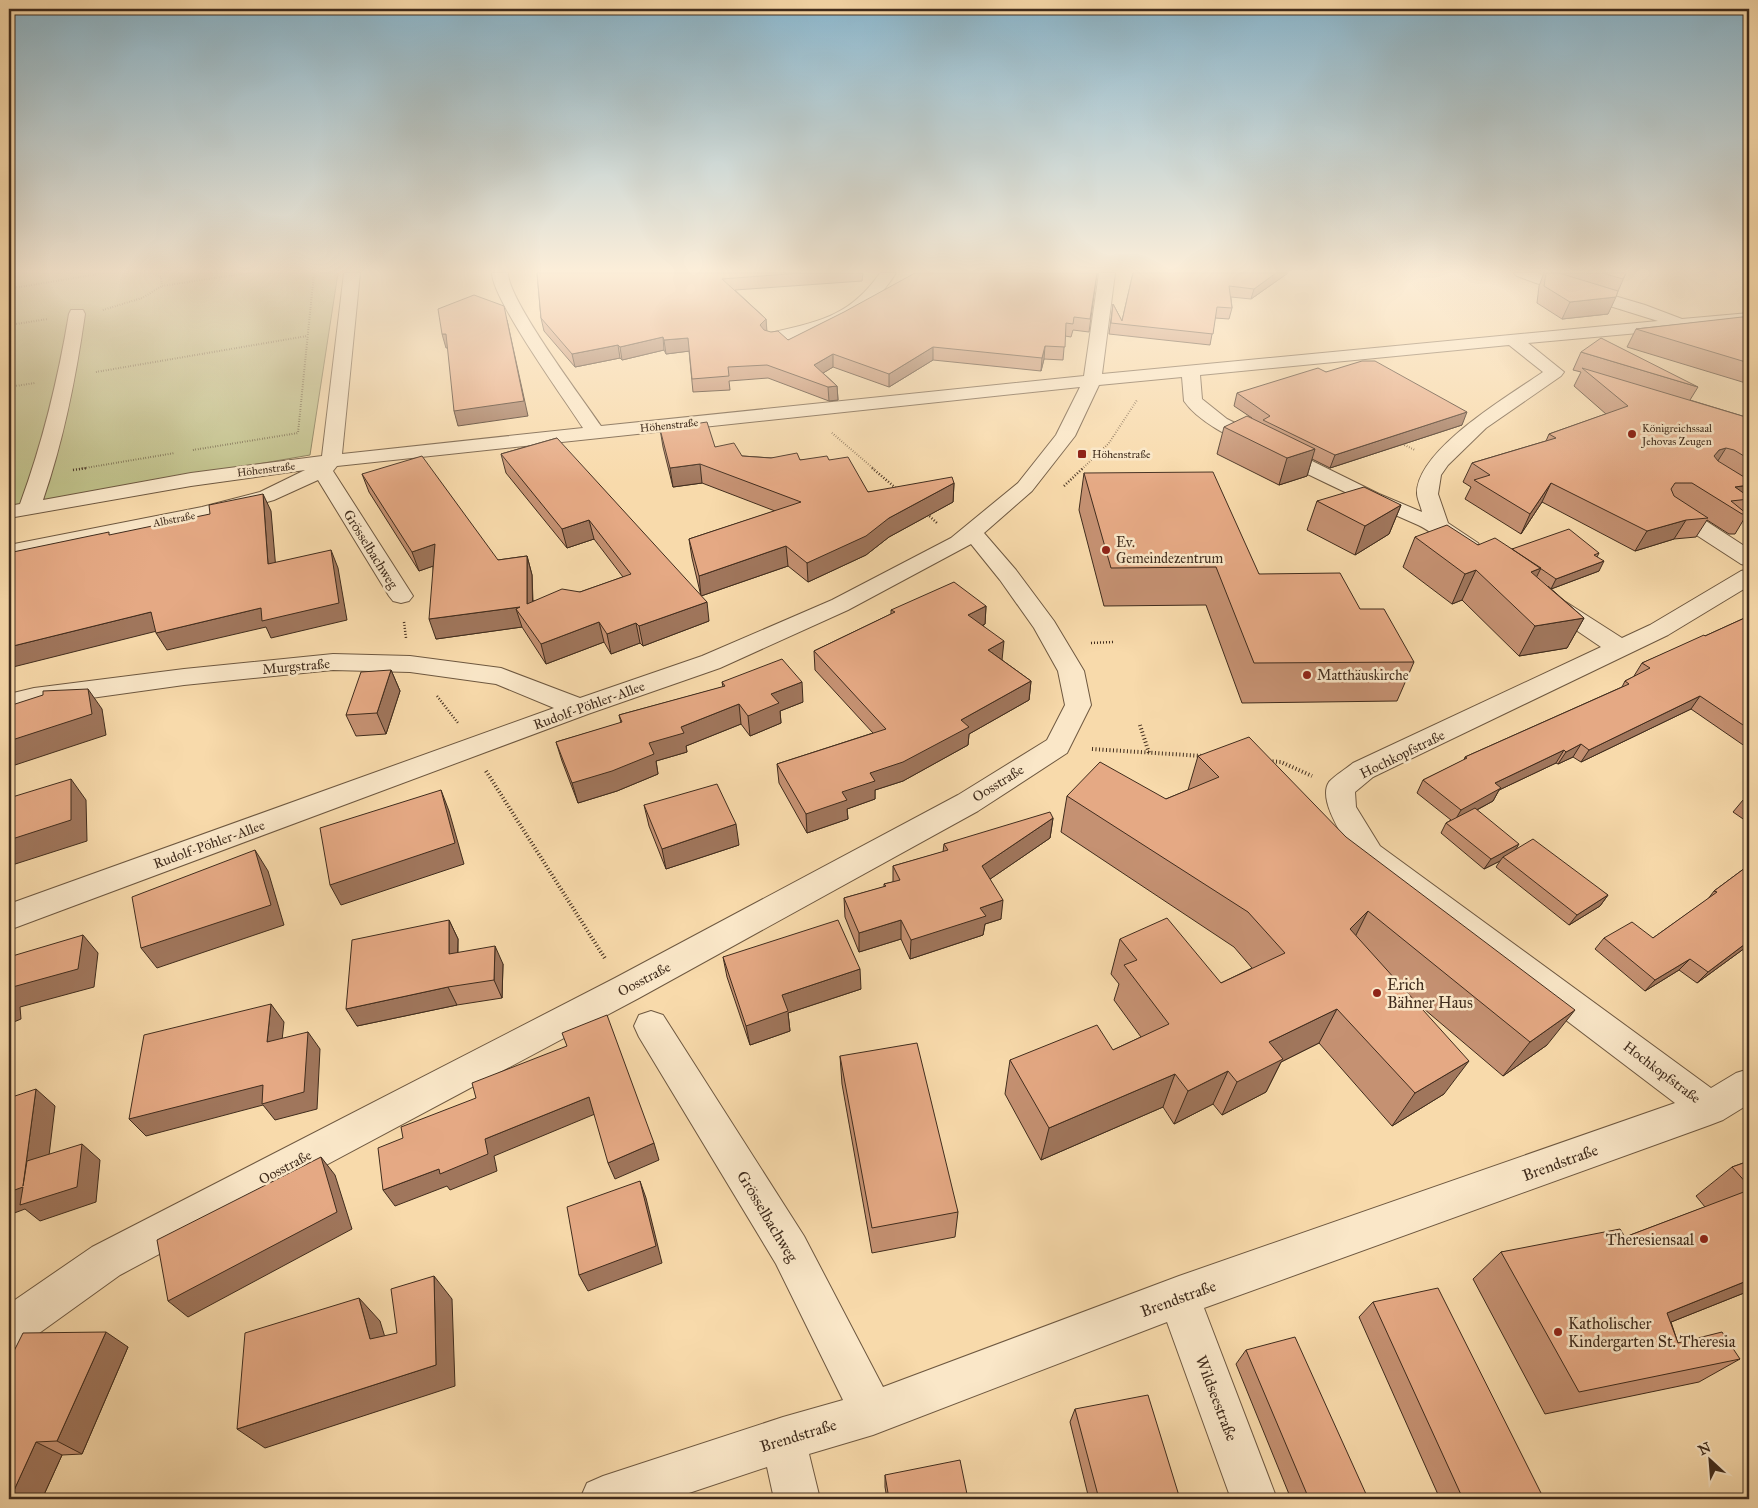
<svg xmlns="http://www.w3.org/2000/svg" width="1758" height="1508" viewBox="0 0 1758 1508" font-family="'IM FELL Great Primer',serif">
  <style>
    .green { fill: #bebf88; stroke: #7f7652 }
    .lines { fill: none; stroke-linecap: round; stroke-linejoin: round }
    .minor-casing { stroke: #6e5840; stroke-width: 2 }
    .path-far2 { stroke: #402c1d; stroke-width: 2; stroke-dasharray: 0.5 2; stroke-linecap: butt }
    .path-far1 { stroke: #402c1d; stroke-width: 2.5; stroke-dasharray: 1 2; stroke-linecap: butt }
    .path { stroke: #402c1d; stroke-width: 4; stroke-dasharray: 1 2.5; stroke-linecap: butt }
    .minor { fill: #fae7c8; fill-rule: evenodd }
    .wall { fill: #c59172; stroke: #402c1d }
    .shaded-wall { fill: #a0765c; stroke: #402c1d }
    .building { fill: #e5a984; stroke: #402c1d }
    .poi-dot { fill: #8f2418; stroke: #fae7c8; stroke-width: 2 }
    .labels { text-anchor: middle; stroke-width: 5; stroke-linejoin: round; paint-order: stroke }
    .far-street-label { font-size: 11px; fill: #402c1d; stroke: #fae7c8 }
    .far-poi-label { font-size: 11px; fill: #402c1d; stroke: #fae7c8; text-anchor: start }
    .poi-label { font-size: 14px; fill: #402c1d; stroke: #fae7c8; text-anchor: start }
    .street-label { font-size: 14px; fill: #402c1d; stroke: #fae7c8 }
    .near-poi-label { font-size: 16px; fill: #402c1d; stroke: #fae7c8; text-anchor: start }
    .near-street-label { font-size: 16px; fill: #402c1d; stroke: #fae7c8 }
  </style>
  <rect width="100%" height="100%" fill="#f8daab"/>
  <filter id="stains"><feTurbulence type="fractalNoise" baseFrequency=".004" numOctaves="4"/><feColorMatrix values="0 0 0 0 .2 0 0 0 0 .09 0 0 0 0 .02 0 0 0 .5 -.17"/></filter>
  <radialGradient id="worn" r=".72"><stop offset=".6" stop-color="#630" stop-opacity="0"/><stop offset="1" stop-color="#630" stop-opacity=".3"/></radialGradient>
  <!-- green -->
  <path class="green" d="M9,273H338L310,455L9,507Z"/>
  <g class="lines">
    <defs>
      <path id="minor" d="M344,273H360L342,454L583,428C565,400 492,299 492,273H508C508,300 582,398 601,426L1084,376L1099,273H1115L1102,374L1658,321L1536,283L1517,276L1514,273H1537L1645,305L1682,319L1749,313V323L1528,343L1564,372L1561,376L1486,428L1448,465L1441,475L1438,494L1448,523L1478,543L1481,548L1478,553C1458,558 1436,533 1418,525C1369,504 1321,481 1273,457C1245,443 1202,427 1184,401L1182,377L1099,385L1075,436L1032,491L984,533L1016,570L1054,621L1084,671L1091,705L1067,753L978,811L639,998L120,1275L24,1344L9,1350V1304L92,1247L615,978L958,795L1047,740L1065,705L1058,671L1034,628L1000,580L971,544L848,610L720,668L588,714L9,930V904L554,708L496,684L410,672L333,670L184,685L34,706L9,712V694L34,688L184,669L333,654L410,656L501,668L580,698L702,656L832,600L951,538L1018,483L1056,435L1080,387L337,466L333,471L413,596L409,601L401,603L393,601L389,596L318,480L274,500L212,518L9,559V545L202,507L260,492L305,470L191,486L9,518V506L20,504C43,442 58,379 69,314L71,310H83L85,314C76,377 64,439 43,500L191,473L322,456ZM1509,345L1543,372C1510,395 1417,449 1417,493C1417,499 1421,506 1422,512L1379,494L1227,419L1202,399L1200,375Z
        M880,273H896C861,326 831,331 772,343L766,342L763,338L766,334C816,322 849,318 880,273Z
        M1672,503L1680,504L1749,549V566L1741,564L1664,514L1661,509L1664,504Z
        M1749,569V586L1668,635L1373,777L1355,792L1356,807L1380,846L1711,1088L1736,1073L1749,1069V1104L1723,1120L1710,1125L1204,1308L1277,1499H1231L1167,1322L873,1435L809,1454L820,1499H774L767,1467L671,1499H580L587,1483L603,1476L783,1417L843,1400L776,1264L639,1037L634,1026L639,1015L651,1011L663,1015L804,1236L883,1387L1179,1276L1675,1103L1358,862C1349,845 1316,801 1329,782C1335,775 1346,769 1353,763L1601,647L1542,607L1538,602L1542,597L1550,595L1558,597L1622,638L1650,625L1741,571Z"/>
    </defs>
    <!-- minor casing -->
    <use href="#minor" class="minor-casing"/>
    <!-- path-far2 -->
    <path class="path-far2" d="M151,273L161,277L162,286L248,273
      M9,287H20L104,273
      M9,292L17,288
      M103,310L142,298L162,286
      M9,323L16,324L48,319
      M96,372L307,336
      M9,387L35,383
      M832,433L874,469
      M1400,443L1415,450
      M193,450L298,433L314,273
      M79,469L175,453
      M1082,469L1109,443L1137,400"/>
    <!-- path-far1 -->
    <path class="path-far1" d="M872,468L897,489
      M73,470L87,468
      M1064,486L1083,468
      M925,512L937,523
      M404,622L406,638
      M1091,643L1113,642
      M437,696L458,723"/>
    <!-- path -->
    <path class="path" d="M1140,725L1149,753
      M1092,749L1203,756
      M1269,761L1281,762L1312,776
      M486,771L606,960"/>
    <!-- minor -->
    <use href="#minor" class="minor"/>
  </g>
  <!-- wall -->
  <path class="wall" d="M537,273H863L862,281L735,290L766,319V331L788,340L1097,273L1089,332L1073,330L1071,337L1065,336L1063,360L1044,359L1041,371L933,360L889,387L833,367L823,373L837,386L838,400L829,401L768,378L729,381L730,390L693,392L689,351L666,354L664,350L622,360L620,358L575,367L544,331L541,318Z
    M1133,273H1288L1251,299L1231,297L1232,308L1229,319L1215,318L1210,345L1109,334L1113,304L1122,321Z
    M1543,273H1626L1608,314L1562,319L1537,303L1539,286L1544,273Z
    M1749,317V384L1627,347L1636,329Z
    M1581,352L1698,387L1690,400L1749,418V495L1748,496L1749,497V501L1743,511L1747,514L1735,534H1729L1707,520L1696,537L1674,539L1635,551L1542,502L1521,534L1465,499L1471,487L1463,482L1472,463L1546,441L1549,434L1606,414L1574,386L1581,372L1573,370Z
    M1326,372L1462,425L1330,468L1312,459L1307,476L1279,485L1217,454L1224,427L1252,418L1234,406L1237,393Z
    M660,429L715,447L742,456L800,460H829L868,492L954,483L953,502L889,537L866,555L808,582L788,566L701,596L692,558L689,539L775,511L702,483L673,487L663,447Z
    M557,438L709,621L643,646L640,643L611,654L604,642L546,664L522,627L436,639L433,566L419,571L369,492L362,474L498,560L527,556L532,575L533,601L580,592L623,577L594,539L567,548L506,473L501,454Z
    M1084,473L1259,574L1360,609L1414,662L1397,701L1242,703L1206,605L1104,606L1079,510Z
    M1317,501L1401,505L1389,534L1355,555L1307,530Z
    M1415,537L1512,549L1599,553L1597,557L1599,571L1551,589L1548,586L1584,618L1567,648L1519,656L1462,600L1452,604L1403,567Z
    M986,606L985,624L983,625L1002,660L1031,681L1029,700L969,734L968,745L903,781L875,790V799L847,809L848,819L807,833L779,783L777,764L873,733L815,670L814,651L891,614V610Z
    M1749,616V749L1691,709L1581,762L1573,757L1558,764L1556,763L1499,790L1493,801L1477,810L1516,849L1608,895L1600,906L1569,925L1496,867L1500,861L1484,869L1441,833L1446,823L1451,820L1417,793L1423,780L1464,760L1465,757L1622,687L1625,681L1635,676H1634L1642,663L1705,636Z
    M391,670L400,691L386,734L356,736L346,715Z
    M722,682L803,702L780,711L781,723L750,736L741,724L686,746L687,752L656,761L658,774L617,791L578,803L562,761L556,742L621,723L619,715L723,687Z
    M1198,756L1547,1045L1503,1076L1417,1003L1444,1094L1392,1126L1319,1043L1281,1062L1266,1092L1222,1115L1213,1104L1174,1124L1163,1107L1041,1160L1005,1094L1010,1060L1113,1050L1141,1037L1114,1000L1119,984L1111,974L1120,939L1221,983L1252,968L1234,947L1061,832L1067,796L1166,799L1188,790Z
    M1749,797V823L1733,812L1743,800Z
    M644,805L739,845L666,869L649,826Z
    M1053,818L1050,838L990,879L1001,919L985,924L983,935L910,959L901,939L859,952L845,917L844,898L884,887V884L893,882V866L943,852L944,844Z
    M1749,865V945L1697,983L1679,970L1645,991L1595,949L1604,938H1653L1708,899L1714,891Z
    M449,920L458,939V953L503,964L502,998L457,1005L357,1026Z
    M723,957L861,989L788,1013L790,1031L750,1045L727,977Z
    M840,1056L958,1212L955,1237L872,1253L842,1084Z
    M1749,1161V1291L1671,1322L1678,1343L1740,1359L1699,1382L1545,1414L1473,1279L1501,1252L1625,1237L1705,1207L1696,1196L1732,1167Z
    M1373,1302L1544,1499H1440L1359,1317Z
    M128,1347L82,1454L62,1455L42,1499L9,1361Z
    M1246,1350L1358,1499H1291L1236,1364Z
    M1075,1409L1180,1499H1089L1070,1422Z
    M885,1475L968,1499H887L885,1487Z"/>
  <!-- shaded-wall -->
  <path class="shaded-wall" d="M1276,273H1288L1251,299L1254,289Z
    M1616,297L1608,314L1562,319L1570,302Z
    M766,319L767,332L761,338L760,325Z
    M507,320L528,416L458,426L454,411Z
    M442,334H446L450,348H446Z
    M663,337L664,350L622,360L620,347Z
    M688,338L690,351L666,354L664,340Z
    M618,345L620,358L575,367L572,354Z
    M1045,346L1044,359L1041,371L1042,358Z
    M933,347V360L889,387V374Z
    M833,354V367L815,378L814,365Z
    M837,386L838,400L829,401L828,387Z
    M1467,412L1462,425L1330,468L1335,455Z
    M1726,448L1714,467V456L1719,450Z
    M1315,449L1307,476L1279,485L1287,458Z
    M700,464L702,483L673,487L670,468Z
    M954,483L953,502L889,537L866,555L808,582L807,563L889,518Z
    M1551,483L1542,502L1521,534L1530,514Z
    M1749,485V495L1747,499L1735,487Z
    M263,494L271,511L277,582L268,564Z
    M1401,505L1389,534L1355,555L1365,526Z
    M589,520L594,539L567,548L562,529Z
    M1686,520L1674,539L1635,551L1647,531Z
    M435,544L442,563L419,571L412,552Z
    M786,546L788,566L701,596L699,576Z
    M331,550L338,568L347,620L271,638L266,627L167,650L156,633L261,608Z
    M527,556L532,575L533,623L527,604Z
    M1604,561L1599,571L1551,589L1556,579Z
    M1541,568L1526,598L1531,572Z
    M1476,570L1462,600L1452,604L1465,574Z
    M707,602L709,621L643,646L639,626Z
    M986,606L985,624L967,633L968,615Z
    M520,607L516,609L522,627L436,639L429,619Z
    M151,612L161,630L9,668V647Z
    M1584,618L1567,648L1519,656L1535,626Z
    M599,622L604,642L546,664L541,644Z
    M636,623L640,643L611,654L607,634Z
    M1004,641L1002,660L988,650Z
    M391,670L400,691L386,734L377,713Z
    M1031,681L1029,700L969,734L968,745L903,781L875,790V799L847,809L848,819L807,833L806,814L842,792L870,773L961,720Z
    M802,682L803,702L780,711L781,723L750,736L748,716L771,694Z
    M88,689L102,709L106,735L9,767V741Z
    M1700,696L1691,709L1581,762L1589,750Z
    M739,704L741,724L686,746L687,752L656,761L658,774L617,791L578,803L572,783L649,743L681,727Z
    M1581,744L1573,757L1558,764L1566,752Z
    M1564,750L1556,763L1499,790L1493,801L1454,822L1461,810L1495,783Z
    M71,779L86,800L87,841L9,866V840Z
    M441,790L449,811L464,864L341,905L330,885Z
    M1053,818L1050,838L980,886L982,866Z
    M736,824L739,845L666,869L662,849Z
    M1519,844L1513,854L1503,857L1500,861L1484,869L1491,859Z
    M255,850L268,871L284,925L157,968L141,948Z
    M1608,895L1600,906L1569,925L1577,915Z
    M1003,900L1001,919L985,924L983,935L910,959L911,940L980,908Z
    M1368,911L1350,947V929Z
    M449,920L458,939L457,972L449,954Z
    M901,920V939L859,952V933Z
    M83,935L98,953L94,987L20,1007L21,1019L9,1024V988Z
    M1749,941V945L1697,983L1708,972Z
    M495,946L503,964L502,998L494,980Z
    M1690,959L1679,970L1645,991L1655,980Z
    M860,969L861,989L788,1013L790,1031L750,1045L746,1026L782,995Z
    M448,987L457,1005L357,1026L346,1009Z
    M271,1004L284,1022L280,1059L267,1042Z
    M1337,1009L1319,1043L1281,1062L1266,1092L1222,1115L1237,1082L1269,1042Z
    M1575,1010L1547,1045L1503,1076L1530,1042Z
    M308,1032L320,1049L317,1109L275,1120L263,1105L146,1136L129,1119Z
    M1469,1061L1444,1094L1392,1126L1415,1093Z
    M1228,1071L1213,1104L1174,1124L1188,1091Z
    M1175,1074L1163,1107L1041,1160L1049,1128Z
    M36,1089L55,1106L44,1197L82,1144L100,1160L96,1202L40,1221L25,1209L9,1215V1192L23,1186Z
    M589,1097L595,1114L494,1156L497,1171L450,1190L447,1186L395,1206L383,1190L439,1169L485,1139Z
    M654,1143L659,1160L615,1179L608,1163Z
    M321,1157L335,1175L352,1229L188,1317L168,1301Z
    M640,1181L646,1198L662,1263L588,1291L579,1275Z
    M434,1276L452,1299L455,1386L265,1448L237,1429L436,1365Z
    M1749,1280V1291L1631,1338L1667,1313Z
    M359,1298L380,1321L392,1360L370,1339Z
    M106,1332L128,1347L82,1454L57,1441Z
    M36,1442L62,1455L42,1499H10Z
    M1366,1494L1358,1499H1348Z"/>
  <!-- building -->
  <path class="building" d="M537,273H801L722,279L766,319L760,325L764,330L771,332L778,331L788,340L844,312L915,273H1097L1090,319L1074,317L1073,324L1066,323L1065,347L1045,346L1042,358L933,347L889,374L833,354L814,365L837,386L828,387L767,365L728,367L729,376L692,379L688,338L664,340L663,337L620,347L618,345L572,354L541,318Z
    M1133,273H1276L1254,289L1229,286L1232,308L1217,307L1213,334L1111,323L1113,304L1122,321Z
    M1546,273H1559L1618,291L1616,297L1570,302L1544,286Z
    M1602,273H1626L1623,279Z
    M474,295L504,306L524,401L454,411L446,334H442L438,309Z
    M1749,317V363L1636,329L1742,317Z
    M1601,338L1698,387L1581,352Z
    M1362,361H1375L1467,412L1335,455L1263,420L1270,416L1237,393L1318,368L1326,372Z
    M1582,368L1749,418V459L1734,450L1726,448L1719,450L1714,456L1718,461L1749,480V485L1735,487L1749,497V499L1731,501L1747,514H1742L1692,483H1675L1671,489L1674,496L1708,518L1686,520L1647,531L1551,483L1530,514L1474,480L1490,475L1472,463L1556,438L1549,434L1628,406Z
    M1247,416L1315,449L1287,458L1224,427Z
    M707,422L715,447L734,443L742,456L771,458L797,453L800,460L827,456L829,460L848,457L868,492L952,477L954,483L889,518L866,536L807,563L786,546L699,576L689,539L801,502L700,464L670,468L660,429Z
    M557,438L707,602L639,626L636,623L607,634L599,622L541,644L516,609L520,607L429,619L435,544L412,552L362,474L422,456L498,560L527,556V604L562,589L580,592L631,574L589,520L562,529L501,454Z
    M1213,472L1259,574L1340,573L1360,609H1384L1414,662L1254,663L1216,567L1111,568L1084,473Z
    M1364,487L1401,505L1365,526L1317,501Z
    M263,494L268,564L331,550L339,603L262,621L261,608L156,633L151,612L9,647V557H12L13,552L109,532V535L210,514L209,505Z
    M1447,525L1478,545L1495,538L1541,568L1531,572L1584,618L1535,626L1476,570L1465,574L1415,537Z
    M1569,529L1599,553L1594,555L1604,561L1556,579L1512,549Z
    M954,582L986,606L968,615L1004,641L988,650L1031,681L961,720L969,727L903,762L870,773L875,781L842,792L847,800L806,814L777,764L886,729L814,651L895,612L891,610Z
    M1749,616V729L1700,696L1589,750L1581,744L1566,752L1564,750L1495,783L1501,788L1461,810L1423,780L1467,758L1465,757L1629,684L1625,681L1650,668L1642,663L1704,635L1705,636Z
    M782,659L802,682L771,694L779,703L748,716L739,704L681,727L684,733L649,743L654,754L612,771L572,783L556,742L622,722L619,715L725,686L722,682Z
    M391,670L377,713L346,715L361,672Z
    M88,689L92,714L9,741V706L43,695V691Z
    M1249,737L1346,837L1575,1010L1530,1042L1368,911L1350,929L1469,1061L1415,1093L1337,1009L1269,1042L1283,1059L1237,1082L1228,1071L1188,1091L1175,1074L1049,1128L1010,1060L1097,1025L1113,1050L1169,1024L1124,965L1137,960L1120,939L1167,918L1221,983L1285,953L1248,912L1067,796L1100,762L1166,799L1219,777L1198,756Z
    M71,779V820L9,840V798Z
    M717,784L736,824L662,849L644,805Z
    M441,790L455,843L330,885L320,828Z
    M1749,797V804L1743,800Z
    M1475,808L1519,844L1491,859L1446,823Z
    M1050,812L1053,818L982,866L1003,900L980,908L986,916L911,940L901,920L859,933L844,898L886,886L884,884L900,880L893,866L948,850L944,844Z
    M1533,839L1608,895L1577,915L1503,857Z
    M255,850L271,905L141,948L132,897Z
    M1749,865V941L1708,972L1690,959L1655,980L1604,938L1632,922L1653,938L1717,892L1714,891Z
    M449,920V954L495,946L494,980L448,987L346,1009L352,940Z
    M838,920L860,969L782,995L788,1011L746,1026L723,957Z
    M83,935L78,969L9,988V957Z
    M271,1004L267,1042L308,1032L304,1092L262,1104L263,1085L129,1119L144,1035Z
    M607,1015L654,1143L608,1163L589,1097L485,1139L488,1154L440,1174L439,1169L383,1190L378,1148L403,1138L401,1127L476,1098L472,1083L567,1046L562,1033Z
    M917,1043L958,1212L872,1228L840,1056Z
    M36,1089L23,1186L27,1161L82,1144L77,1187L20,1205L23,1187L9,1192V1098Z
    M321,1157L337,1212L168,1301L157,1240Z
    M1749,1161V1186L1732,1167Z
    M640,1181L656,1246L579,1275L567,1207Z
    M1749,1190V1280L1667,1313L1678,1343L1722,1332L1740,1359L1579,1392L1501,1252L1620,1229L1625,1237Z
    M434,1276L436,1365L237,1429L245,1333L359,1298L370,1339L397,1333L391,1289Z
    M1438,1288L1544,1499H1463L1373,1302Z
    M106,1332L57,1441L36,1442L10,1499H9V1361L23,1333Z
    M1295,1337L1366,1494L1348,1499H1309L1246,1350Z
    M1148,1395L1180,1499H1099L1075,1409Z
    M960,1460L968,1499H889L885,1475Z"/>
  <!-- sky -->
  <linearGradient id="sky" x2="0" y2="1"><stop stop-color="#8ab7ce"/><stop offset="0.56" stop-color="#fceed9"/><stop offset="1" stop-color="#fceed9" stop-opacity="0"/></linearGradient>
  <rect width="1758" height="484" fill="url(#sky)"/>
  <!-- markers -->
  <g class="poi-dot">
    <circle cx="1632" cy="434" r="5"/>
    <rect x="1077" y="449" width="10" height="10" rx="2.5"/>
    <circle cx="1106" cy="550" r="5"/>
    <circle cx="1307" cy="675" r="5"/>
    <circle cx="1377" cy="993" r="5"/>
    <circle cx="1704" cy="1239" r="5"/>
    <circle cx="1558" cy="1332" r="5"/>
  </g>
  <g class="labels">
    <!-- far-street labels -->
    <g class="far-street-label">
      <text transform="translate(669 425) rotate(-6)" y="4">Höhenstraße</text>
      <text transform="translate(266 469) rotate(-7)" y="4">Höhenstraße</text>
      <text transform="translate(174 519) rotate(-11)" y="4">Albstraße</text>
    </g>
    <!-- far-poi labels -->
    <g class="far-poi-label">
      <text x="1642" y="432">Königreichssaal<tspan x="1642" dy="13">Jehovas Zeugen</tspan></text>
      <text x="1092" y="458">Höhenstraße</text>
    </g>
    <!-- poi labels -->
    <g class="poi-label">
      <text x="1116" y="547">Ev.<tspan x="1116" dy="16">Gemeindezentrum</tspan></text>
      <text x="1317" y="680">Matthäuskirche</text>
    </g>
    <!-- street labels -->
    <g class="street-label">
      <text transform="translate(371 549) rotate(58)" y="5">Grösselbachweg</text>
      <text transform="translate(296 666) rotate(-5)" y="5">Murgstraße</text>
      <text transform="translate(589 705) rotate(-20)" y="5">Rudolf-Pöhler-Allee</text>
      <text transform="translate(1402 754) rotate(-26)" y="5">Hochkopfstraße</text>
      <text transform="translate(998 783) rotate(-32)" y="5">Oosstraße</text>
      <text transform="translate(209 844) rotate(-20)" y="5">Rudolf-Pöhler-Allee</text>
      <text transform="translate(644 979) rotate(-28)" y="5">Oosstraße</text>
      <text transform="translate(1662 1072) rotate(37)" y="5">Hochkopfstraße</text>
      <text transform="translate(285 1167) rotate(-28)" y="5">Oosstraße</text>
    </g>
    <!-- near-poi labels -->
    <g class="near-poi-label">
      <text x="1387" y="990">Erich<tspan x="1387" dy="18">Bähner Haus</tspan></text>
      <text x="1694" y="1245" text-anchor="end">Theresiensaal</text>
      <text x="1568" y="1329">Katholischer<tspan x="1568" dy="18">Kindergarten St. Theresia</tspan></text>
    </g>
    <!-- near-street labels -->
    <g class="near-street-label">
      <text transform="translate(1560 1162) rotate(-20)" y="6">Brendstraße</text>
      <text transform="translate(768 1216) rotate(59)" y="6">Grösselbachweg</text>
      <text transform="translate(1178 1298) rotate(-20)" y="6">Brendstraße</text>
      <text transform="translate(1217 1398) rotate(69)" y="6">Wildseestraße</text>
      <text transform="translate(798 1435) rotate(-17)" y="6">Brendstraße</text>
    </g>
  </g>
  <!-- margin -->
  <rect width="1758" height="1508" fill="none" stroke="#f8daab" stroke-width="30"/>
  <rect x="10" y="10" width="1738" height="1488" fill="none" stroke="#402c1d" stroke-width="2.5"/>
  <rect x="15" y="15" width="1728" height="1478" fill="none" stroke="#402c1d"/>
  <!-- north arrow -->
  <g transform="translate(1710 1460) rotate(334)" stroke="#fae7c8" stroke-width="4" paint-order="stroke">
  <path d="M0-4L9 19L0 12L-9 19Z" fill="#402c1d"/>
  <text y="-8" font-size="14" font-weight="bold" text-anchor="middle" fill="#402c1d">N</text>
  </g>
  <rect width="100%" height="100%" filter="url(#stains)"/>
  <rect width="100%" height="100%" fill="url(#worn)"/>
</svg>
